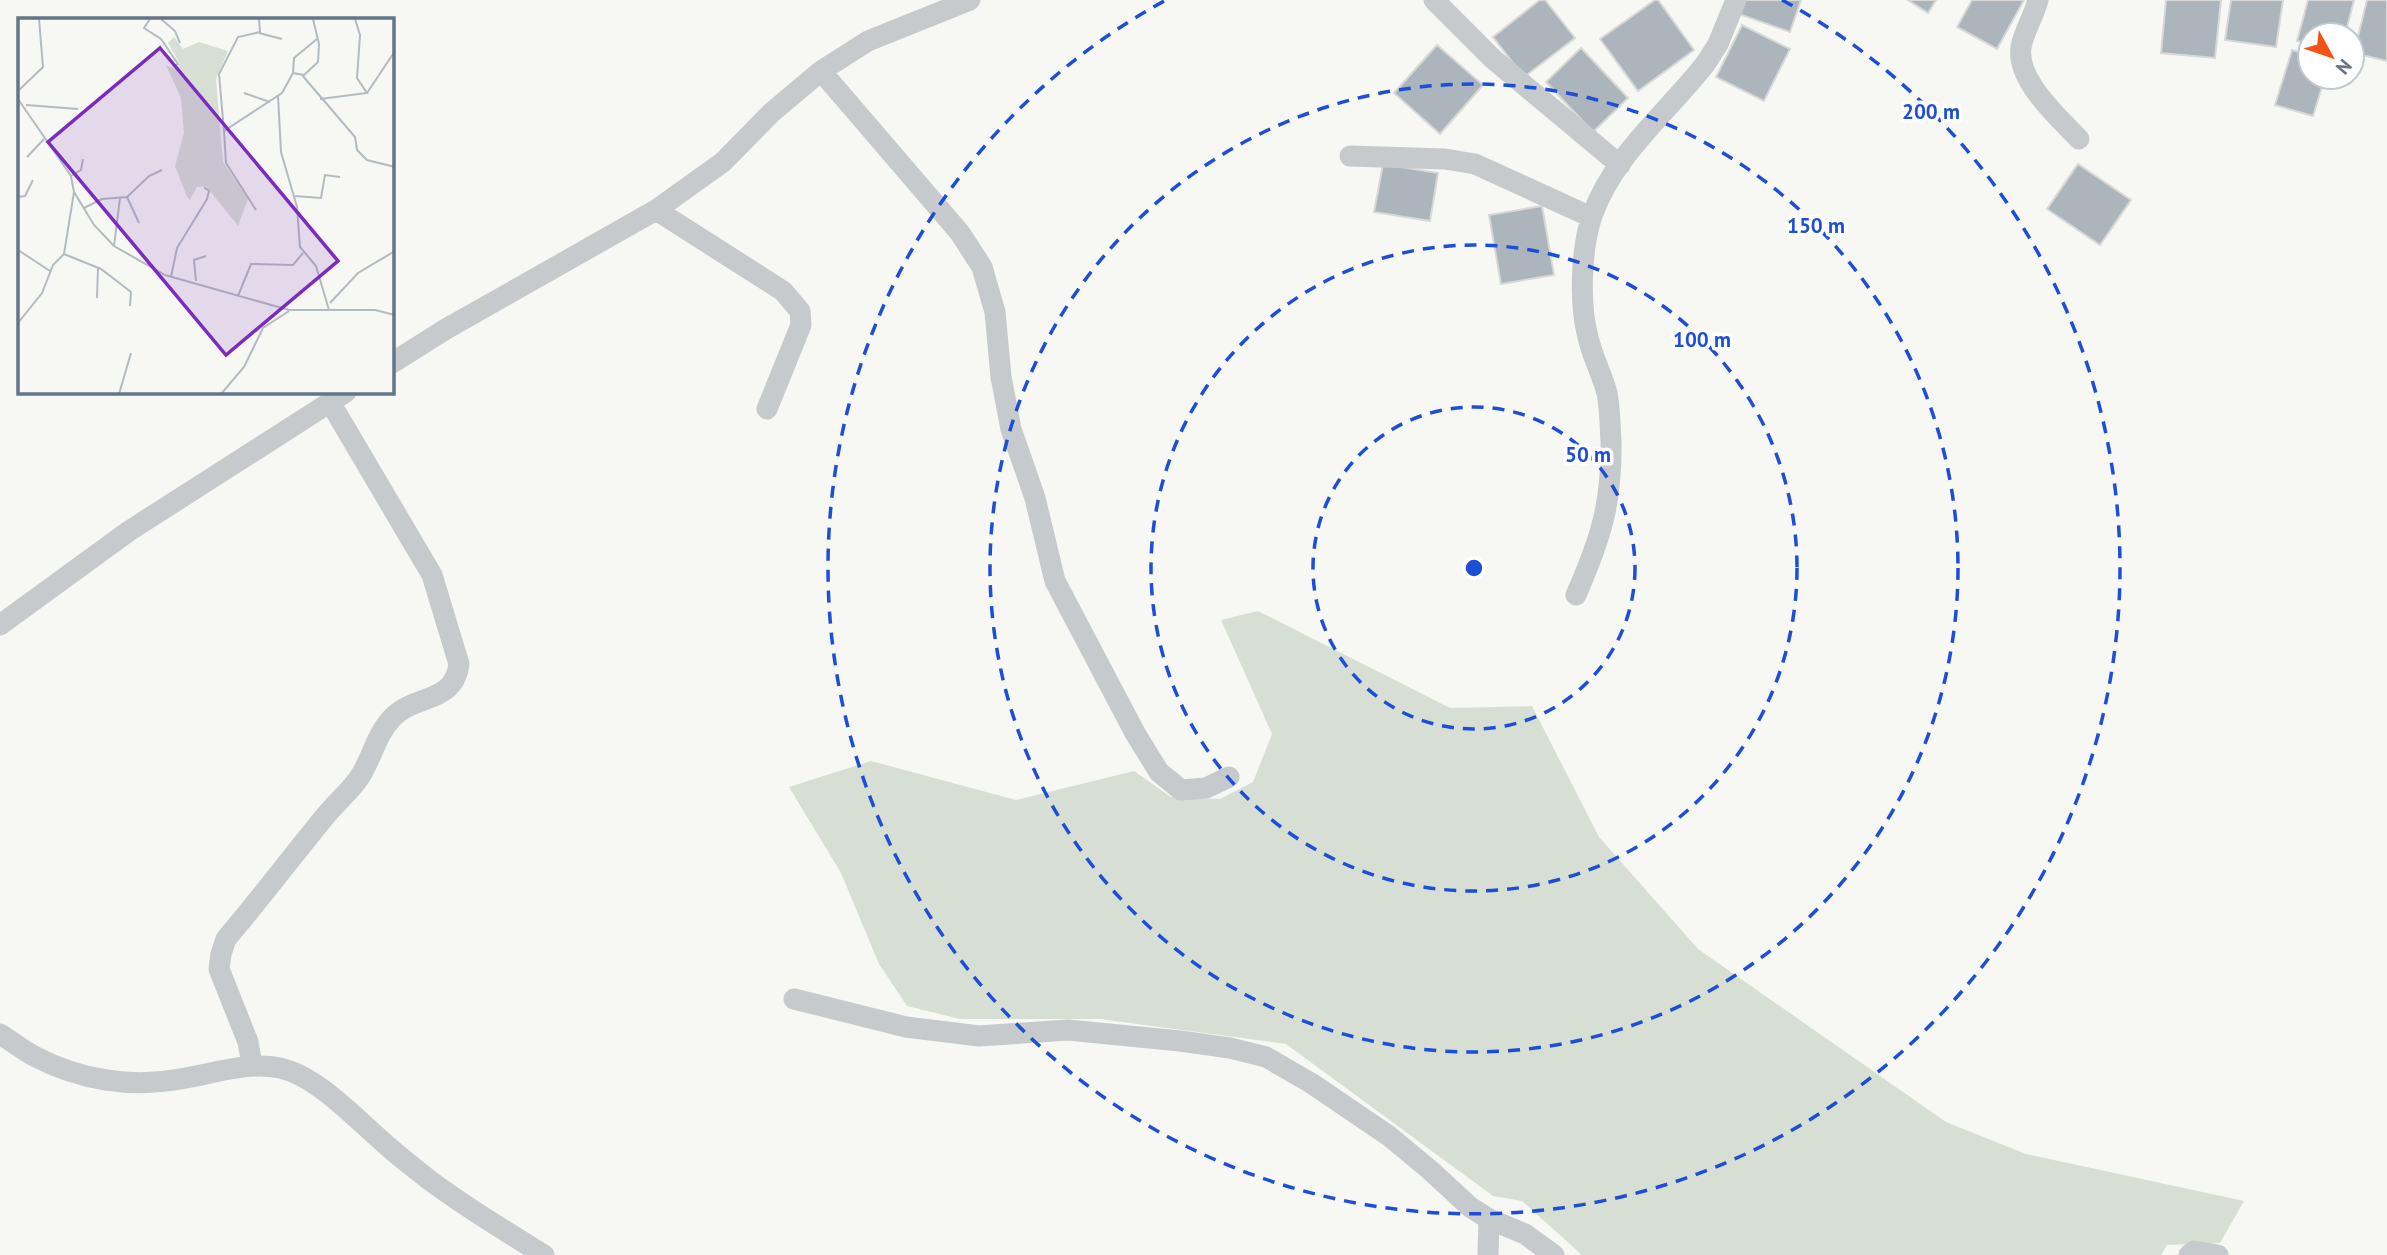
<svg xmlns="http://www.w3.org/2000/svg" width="2387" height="1255" viewBox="0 0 2387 1255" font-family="'PT Sans',sans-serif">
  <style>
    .green { fill: #d7dfd4 }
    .building { fill: #acb5bb; stroke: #d8d8d6; stroke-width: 2 }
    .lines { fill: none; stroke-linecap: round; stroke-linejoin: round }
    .minor { stroke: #c6cacd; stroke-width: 21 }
    .ring { fill: none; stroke: #1d4ed8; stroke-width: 3.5; stroke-dasharray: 12 9 }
    .inset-road { fill: none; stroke: #b3bbc2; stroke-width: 2 }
    .view { fill: #7b2cbf; fill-opacity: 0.15; stroke: #7b2cbf; stroke-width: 3.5 }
    .inset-edge { fill: none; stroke: #637687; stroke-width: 3.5 }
    .centre { fill: #1d4ed8; stroke: #fff; stroke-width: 3.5 }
    .ring-label { font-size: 21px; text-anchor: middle; font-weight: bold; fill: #1d4ed8; stroke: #fff; stroke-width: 7; stroke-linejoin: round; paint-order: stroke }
  </style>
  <rect width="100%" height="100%" fill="#f7f7f3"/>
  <!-- green -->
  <path class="green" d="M1258,611L1450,708L1532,706L1599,837L1698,949L1946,1122L2026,1154L2244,1201L2220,1243L2167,1245L2161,1255H1582L1522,1201L1493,1196L1286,1044L1100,1019H960L907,1006L879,964L841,873L789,787L871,761L1016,800L1134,771L1171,797L1220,799L1253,782L1272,734L1221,620Z"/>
  <!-- building -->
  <path class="building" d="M1540,0H1545L1575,38L1524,77L1493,37Z
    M1655,0H1658L1694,50L1638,91L1600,39Z
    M1741,0H1801L1790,32L1736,13Z
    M1908,0H1936L1928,13Z
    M1972,0H2024L1997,49L1957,27Z
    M2166,0H2221L2215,58L2161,53Z
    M2231,0H2283L2276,47L2225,40Z
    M2308,0H2354L2345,35H2310V44L2297,41Z
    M2367,0H2387V61L2354,53Z
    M1742,25L1790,49L1764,101L1716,77Z
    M1437,45L1483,85L1440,134L1394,93Z
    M1581,48L1628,98L1593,132L1546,82Z
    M2292,50L2310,55V77H2325L2313,116L2275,105Z
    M1383,164L1438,173L1430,221L1374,212Z
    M2078,164L2131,200L2100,245L2047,209Z
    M1542,206L1554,275L1501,284L1489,215Z"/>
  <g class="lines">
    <!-- minor -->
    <path class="minor" d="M1434,0L1493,59L1620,165
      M2038,0C2034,16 2024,31 2021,47C2016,80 2058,117 2079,139
      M821,71L960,233L982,267L995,312L1001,377L1011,429L1035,498L1055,581L1135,733L1159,772L1181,790L1206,788L1229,777
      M1350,156L1445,159L1475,164L1591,217
      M656,210L783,291L800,311L801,325L767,409
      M392,363L446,329L656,210L723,162L771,113L821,71L868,41L970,0
      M1576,595C1601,538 1612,503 1611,441C1610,425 1610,408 1607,393C1602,374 1592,356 1588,337C1579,304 1581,249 1592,216C1613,155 1668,112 1706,63L1718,44L1736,0
      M0,625L129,531L346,392
      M794,999L906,1027L979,1036L1068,1030L1180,1041L1230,1048L1266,1057L1311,1083L1389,1136L1430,1170L1470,1207L1489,1219
      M0,1034C12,1041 23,1051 36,1057C80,1080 131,1088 180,1079C213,1074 247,1061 280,1068C317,1076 355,1118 383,1142C397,1155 413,1167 428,1179C465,1207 505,1231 544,1255
      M252,1065L248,1042L219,969L221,954L226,939C261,898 293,855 327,814C337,802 350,791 359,778C372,759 376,734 393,717C415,694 454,704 459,664L432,575L330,402
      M1488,1255L1489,1219L1525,1234L1554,1255
      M2189,1255L2194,1251L2218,1255"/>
  </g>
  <!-- distance rings -->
  <g class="ring">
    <circle cx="1474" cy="568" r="161"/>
    <circle cx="1474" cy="568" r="323"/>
    <circle cx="1474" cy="568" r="484"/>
    <path d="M1782 0A646 646 0 1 1 1166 0"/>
  </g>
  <!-- overview -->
  <g transform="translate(18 18)">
    <rect width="376" height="376" fill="#f7f7f3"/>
    <path d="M156,19L165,31L181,24L210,33L198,61L205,144L230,181L220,208L188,168L179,169L172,182L169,179L157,148L166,115L163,80L148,47L158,51L162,46L150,25Z" fill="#d7dfd4"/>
    <path class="inset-road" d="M132,1L126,10L143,21L160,46L156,48L150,38M143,1L157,13L162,25M241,1L242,14L220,19L201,56L206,113L264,75L275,55L276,40L299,21M241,15L264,21M275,55L286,57L300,44L301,26L295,1M284,57L337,119L339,132L349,142L377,149M0,73L25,49L21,1M226,75L252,84M349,75L377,33M260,78L263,134L279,189L282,229L298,248L311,292M0,81L53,158L56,174L46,236L35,247L24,275L0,305M302,81L349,75L339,60L342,17L337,1M8,87L60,91M206,113L208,145L238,192M9,139L26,121M53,158L63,152L65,141M56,174L76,207L96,228L147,257L271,292H357L377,297M276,178L303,180L307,157L322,159M0,179L7,178L15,162M109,179L121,205M66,190L84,181L109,179L131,158L144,152M96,228L102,180M0,232L32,253M46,236L83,251L113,274L112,288M153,259L159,230L189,181L191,173L186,169M178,263L176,242L188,238M220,278L233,246L275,247L285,235M79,280L80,250M312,285L340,255L377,233M101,376L113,335M203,376L226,349L245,310L271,293"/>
    <path class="view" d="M142,30L320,243L208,337L30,124Z"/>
    <rect width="376" height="376" class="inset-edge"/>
  </g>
  <circle cx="1474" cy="568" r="10" class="centre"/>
  <g class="ring-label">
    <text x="1931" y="119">200 m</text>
    <text x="1816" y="233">150 m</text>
    <text x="1702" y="347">100 m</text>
    <text x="1588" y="462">50 m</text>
  </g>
  <!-- north arrow -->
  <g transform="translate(2331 56) rotate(130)"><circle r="33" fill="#ffffff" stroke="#c1c8cf" stroke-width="2"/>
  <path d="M0-5L12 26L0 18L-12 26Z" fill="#f25118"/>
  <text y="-10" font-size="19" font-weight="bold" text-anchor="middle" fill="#637687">N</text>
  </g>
</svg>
